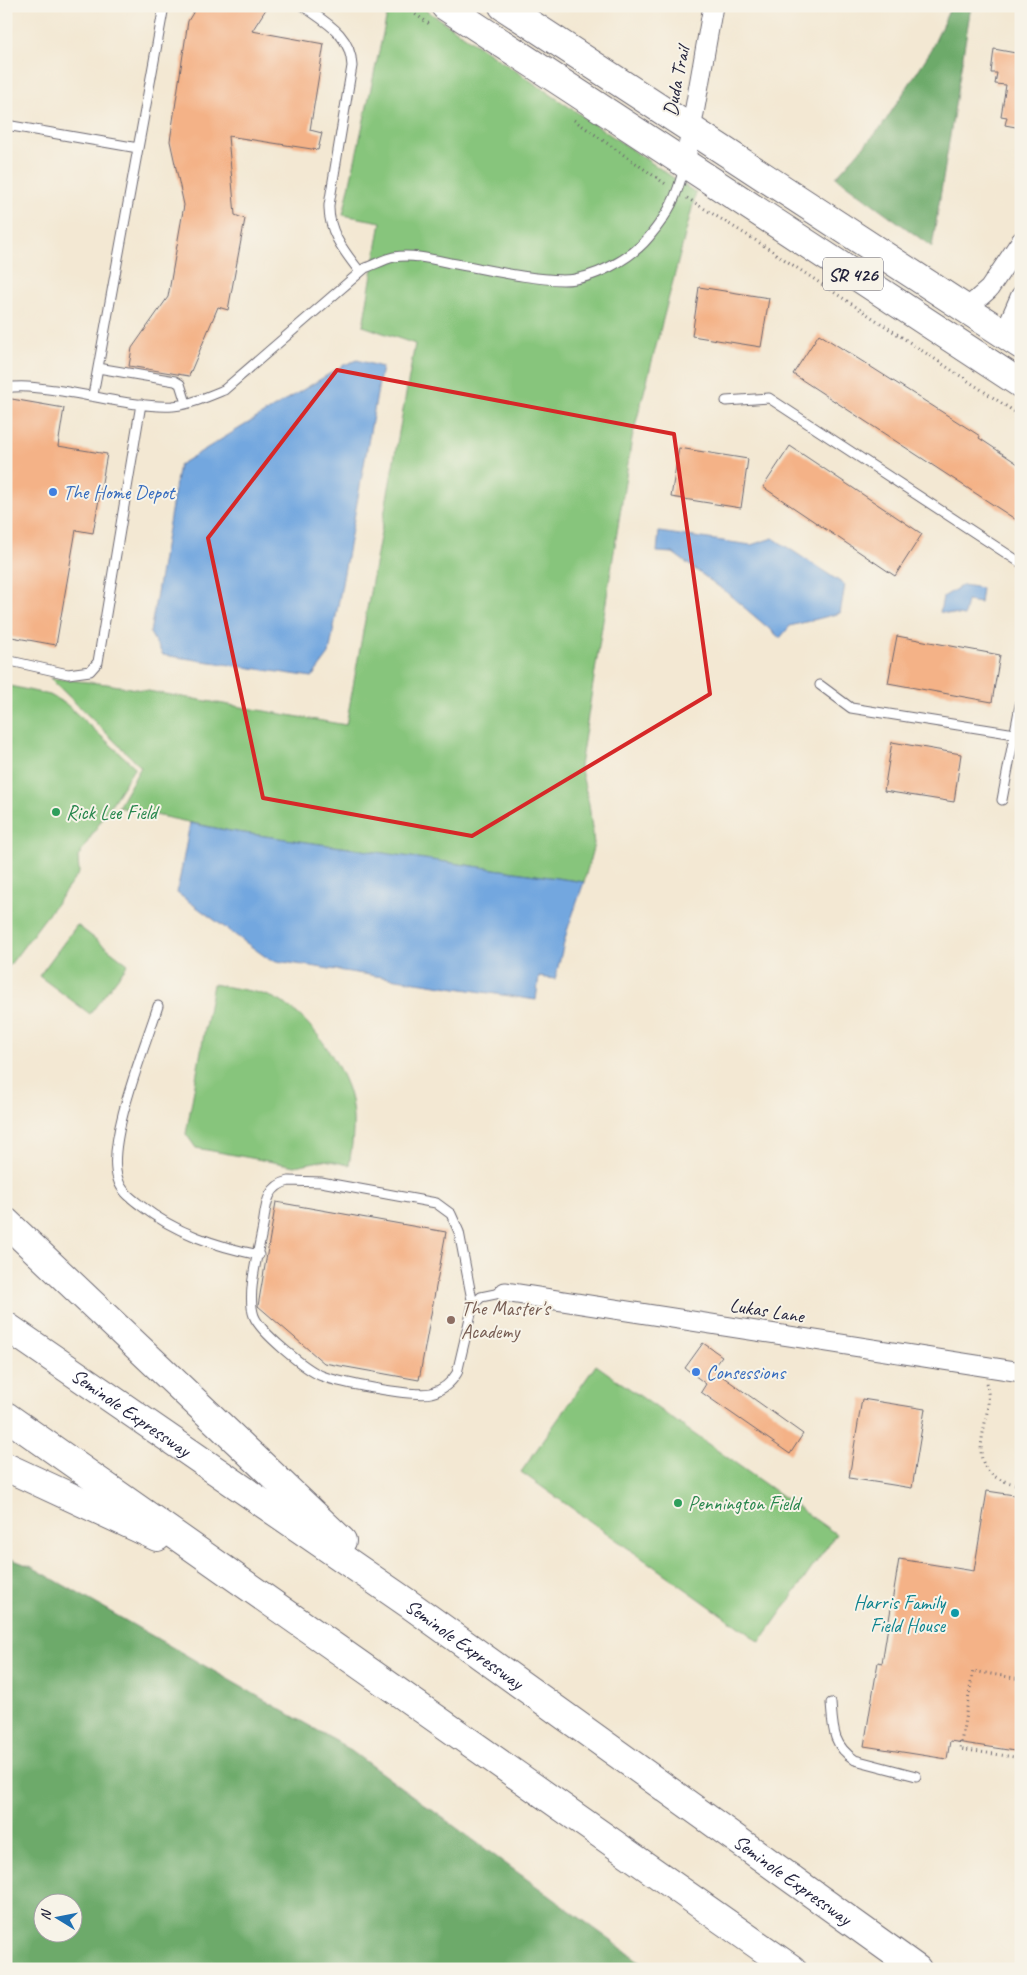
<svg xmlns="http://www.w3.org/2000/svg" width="1027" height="1975" viewBox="0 0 1027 1975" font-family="Caveat,sans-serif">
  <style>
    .green { fill: #87c57b; stroke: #54745b }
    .forest { fill: #6daa6b; stroke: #486653; fill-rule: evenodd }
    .water { fill: #73a7df; stroke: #4a648d }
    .building { fill: #f4b287 }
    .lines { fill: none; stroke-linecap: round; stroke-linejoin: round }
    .lane-casing { stroke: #6b6770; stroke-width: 11 }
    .street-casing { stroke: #6b6770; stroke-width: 21 }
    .primary-casing { stroke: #6b6770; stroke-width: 30 }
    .highway-casing { stroke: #6b6770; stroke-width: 30 }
    .path { stroke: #6b6770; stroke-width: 3; stroke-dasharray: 1 4; stroke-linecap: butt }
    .lane { stroke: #fff; stroke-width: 9 }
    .street { stroke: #fff; stroke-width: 19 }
    .primary { stroke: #fff; stroke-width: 28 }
    .highway { stroke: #fff; stroke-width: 28 }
    .marked { fill: none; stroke: #d62828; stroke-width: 4; stroke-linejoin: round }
    .shop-dot { fill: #3f7fe0; stroke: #f7f3e8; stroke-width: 2 }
    .leisure-dot { fill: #2e9e5b; stroke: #f7f3e8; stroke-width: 2 }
    .education-dot { fill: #8d6e63; stroke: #f7f3e8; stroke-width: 2 }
    .culture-dot { fill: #0f9aa8; stroke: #f7f3e8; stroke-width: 2 }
    .labels { text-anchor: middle; stroke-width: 4; stroke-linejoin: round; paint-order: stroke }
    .shield { fill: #f7f3e8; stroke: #62616f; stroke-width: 1 }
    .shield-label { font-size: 19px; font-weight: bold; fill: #22223b }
    .street-label { font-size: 20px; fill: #22223b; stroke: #f7f3e8 }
    .shop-label { font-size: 20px; fill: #366cbe; stroke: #f7f3e8; text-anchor: start }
    .leisure-label { font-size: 20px; fill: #27864d; stroke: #f7f3e8; text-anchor: start }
    .education-label { font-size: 20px; fill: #785e54; stroke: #f7f3e8; text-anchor: start }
    .culture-label { font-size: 20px; fill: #0d838f; stroke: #f7f3e8; text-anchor: end }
  </style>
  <rect width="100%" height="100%" fill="#f7f3e8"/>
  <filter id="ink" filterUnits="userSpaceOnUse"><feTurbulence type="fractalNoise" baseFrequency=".02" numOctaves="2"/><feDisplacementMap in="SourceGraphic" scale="10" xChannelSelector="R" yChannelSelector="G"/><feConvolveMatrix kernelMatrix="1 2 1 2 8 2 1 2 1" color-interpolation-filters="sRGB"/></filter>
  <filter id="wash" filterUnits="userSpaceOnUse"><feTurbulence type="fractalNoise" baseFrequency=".0096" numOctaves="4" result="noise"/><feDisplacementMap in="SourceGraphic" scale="20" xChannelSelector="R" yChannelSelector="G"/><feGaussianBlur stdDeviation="1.12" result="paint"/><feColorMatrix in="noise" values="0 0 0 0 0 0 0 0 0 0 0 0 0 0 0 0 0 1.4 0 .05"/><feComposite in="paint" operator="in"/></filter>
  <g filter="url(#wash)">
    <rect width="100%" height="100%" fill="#f3e8d3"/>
    <!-- green -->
    <path class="green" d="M389,6H420L696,193L632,438L580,766L589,804L594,844L584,882L230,831L118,807L141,767L50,678L107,684L346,725L415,344L363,326L381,222L343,215Z
      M6,685L50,695L66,704L135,767L78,857L79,873L6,970Z
      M77,925L128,964L90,1014L39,976Z
      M213,984C231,988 250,990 266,995C304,1007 337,1056 349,1092C356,1116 353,1141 349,1165L325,1160L295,1166L196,1148L186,1134Z
      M596,1365L836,1534L760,1642L521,1472Z"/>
    <!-- forest -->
    <path class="forest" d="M951,6H971L932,247L836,177L882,126L930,52Z
      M6,1557L32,1567L343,1745L650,1969H6ZM42,1902H72V1932H42Z"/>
    <!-- water -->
    <path class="water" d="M357,360L382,367L329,654L312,677L163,655L150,633L179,465L344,365Z
      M659,532L751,545L773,538L845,585L840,613L790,626L780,638L726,592L673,553L657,552Z
      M963,585L982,588L980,603L967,601L964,616L940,612L943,597Z
      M190,823L230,831L584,882L567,931L555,979L539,977L536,1000L270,960L177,893Z"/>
    <g id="blocks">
      <!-- building -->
      <path class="building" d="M197,6H268L252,31L324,44L310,130L322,133L318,150L228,136L235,215L245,219L228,310L218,307L189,376L129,366L132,348L168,297L184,205L170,141L188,21Z
        M994,49L1021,54V128L1005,125L1007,117L1001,116L1006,85L995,84L997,73H991Z
        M699,287L769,298L761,347L692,336Z
        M819,334L980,436L979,438L1021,466V523L793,374Z
        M6,398L64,408L58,446L107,454L93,533L76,530L56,645L6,636Z
        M790,446L922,534L895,576L763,487Z
        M679,448L748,459L741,508L671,497Z
        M897,636L1000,655L992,702L888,683Z
        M892,742L961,754L954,802L884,791Z
        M276,1202L446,1232L419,1380L324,1363L258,1306Z
        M703,1343L722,1356L712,1369L803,1434L790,1454L701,1392L706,1384L685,1368Z
        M862,1399L925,1409L912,1488L849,1478Z
        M987,1491L1021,1496V1752L950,1741L947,1759L864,1746L878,1662L882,1663L899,1559L974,1571Z"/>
    </g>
  </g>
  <g filter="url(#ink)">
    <use href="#blocks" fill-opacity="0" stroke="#6b6770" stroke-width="1"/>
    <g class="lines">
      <defs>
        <path id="lane" d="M303,6C327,23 351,35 352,66L329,205C328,232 344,251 360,272
          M6,125L138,148
          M98,368L175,381L180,384L186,403
          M6,388C23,385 39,388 55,390C92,395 138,408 173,406C191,404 207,397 224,390L365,268C374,265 384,259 394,257C412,254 432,259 450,263C487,269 525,279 563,280C592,280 631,259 649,237C669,213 677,197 684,167
          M93,395L164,6
          M726,401L769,398L1021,563
          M6,660L68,674L90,671L98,662L141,404
          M820,685L851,708L1015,734
          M1002,800L1021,700
          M158,1006C146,1044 105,1144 118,1179C121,1191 131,1198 140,1205C176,1233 215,1246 259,1255
          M289,1181L321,1182L436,1203L451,1214L459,1232L473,1305L457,1373C451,1383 443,1390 431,1393C413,1397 341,1383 322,1376C306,1370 260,1332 254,1316C246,1294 259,1250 263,1226C266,1206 266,1186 289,1181Z
          M473,1305L481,1297L505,1292
          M831,1703C833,1728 832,1745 855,1760L916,1776"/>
        <path id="street" d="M685,164L713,6
          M966,309L989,289L1021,241
          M1004,334L1021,295
          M505,1292L1021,1372"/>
        <path id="primary" d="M445,6L1021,384
          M503,6L1021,345"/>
        <g id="highway">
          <path d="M6,1222L342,1541"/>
          <path id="s1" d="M6,1326L409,1604L917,1969"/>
          <path d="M6,1416L792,1969"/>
          <path d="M6,1467L157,1537"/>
        </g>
      </defs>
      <!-- lane casing -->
      <use href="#lane" class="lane-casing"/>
      <!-- street casing -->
      <use href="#street" class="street-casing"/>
      <!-- primary casing -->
      <use href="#primary" class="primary-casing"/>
      <!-- highway casing -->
      <use href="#highway" class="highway-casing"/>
      <!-- path -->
      <path class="path" d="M403,6L431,25
        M574,120L667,185
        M687,198L755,240L1021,416
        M986,1383C999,1420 949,1474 1021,1485
        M1021,1679L973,1671L960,1749L1021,1758"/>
      <!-- lane -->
      <use href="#lane" class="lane"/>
      <!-- street -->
      <use href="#street" class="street"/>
      <!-- primary -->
      <use href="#primary" class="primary"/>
      <!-- highway -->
      <use href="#highway" class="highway"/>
    </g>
  </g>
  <!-- marked area -->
  <path class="marked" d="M337,370L674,434L710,694L472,836L263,798L208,538Z"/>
  <!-- markers -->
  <g class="shop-dot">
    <circle cx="53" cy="492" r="5"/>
    <circle cx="696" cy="1372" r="5"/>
  </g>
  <g class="leisure-dot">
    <circle cx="56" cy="812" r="5"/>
    <circle cx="678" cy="1503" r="5"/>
  </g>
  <circle class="education-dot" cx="451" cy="1320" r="5"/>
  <circle class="culture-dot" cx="955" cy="1613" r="5"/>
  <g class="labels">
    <!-- shield labels -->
    <rect class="shield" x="823" y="257.5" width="60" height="33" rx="4"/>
    <g class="shield-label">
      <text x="853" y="281">SR 426</text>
    </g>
    <!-- street labels -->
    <g class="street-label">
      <text transform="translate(676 81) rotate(-79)" y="7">Duda Trail</text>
      <text transform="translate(767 1310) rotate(9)" y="7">Lukas Lane</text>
      <text dy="7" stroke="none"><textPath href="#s1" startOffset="152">Seminole Expressway</textPath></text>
      <text dy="7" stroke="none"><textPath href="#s1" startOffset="558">Seminole Expressway</textPath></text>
      <text dy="7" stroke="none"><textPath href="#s1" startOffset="962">Seminole Expressway</textPath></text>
    </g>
    <!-- shop labels -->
    <g class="shop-label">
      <text x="63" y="499">The Home Depot</text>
      <text x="706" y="1379">Consessions</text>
    </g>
    <!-- leisure labels -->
    <g class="leisure-label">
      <text x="66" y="819">Rick Lee Field</text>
      <text x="688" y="1510">Pennington Field</text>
    </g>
    <!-- education labels -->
    <g class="education-label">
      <text x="461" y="1315">The Master's<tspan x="461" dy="23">Academy</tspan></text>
    </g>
    <!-- culture labels -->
    <g class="culture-label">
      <text x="945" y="1609">Harris Family<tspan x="945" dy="23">Field House</tspan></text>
    </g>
  </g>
  <!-- margin -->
  <rect width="1027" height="1975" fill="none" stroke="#f7f3e8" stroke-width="25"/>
  <!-- north arrow -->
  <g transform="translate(58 1918) rotate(280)"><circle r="24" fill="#f7f3e8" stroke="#a29fa3"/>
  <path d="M0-4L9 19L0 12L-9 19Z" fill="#1f6fb2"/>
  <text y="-8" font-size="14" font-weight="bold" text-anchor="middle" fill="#22223b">N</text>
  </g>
</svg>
